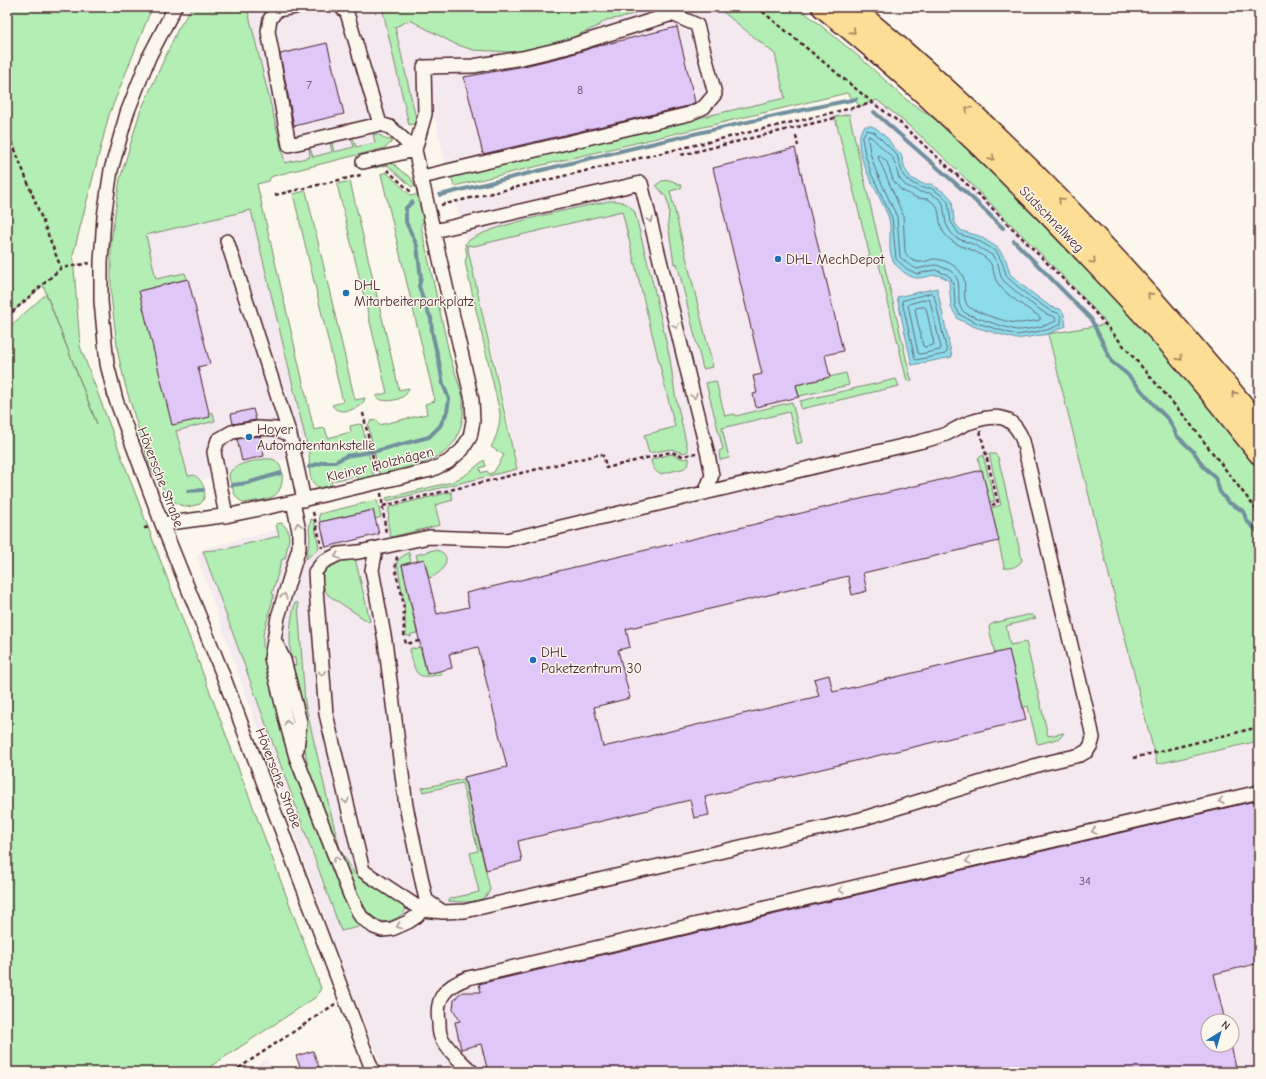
<svg xmlns="http://www.w3.org/2000/svg" width="1266" height="1079" viewBox="0 0 1266 1079" font-family="'Comic Neue',sans-serif">
  <style>
    .built { fill: #f3e9ef; fill-rule: evenodd }
    .green { fill: #b3efb4; stroke: #7e8770 }
    .water { fill: #8ddceb; stroke: #72909e }
    .lines { fill: none; stroke-linecap: round; stroke-linejoin: round }
    .shore { stroke: #656b78; stroke-width: 1 }
    .stream { stroke: #72909e; stroke-width: 4 }
    .building { fill: #dfc7f7; stroke: #4a1f2b }
    .minor-casing { stroke: #4a1f2b; stroke-width: 16 }
    .highway-casing { stroke: #4a1f2b; stroke-width: 23 }
    .path { stroke: #4a1f2b; stroke-width: 2.5; stroke-dasharray: 4 3; stroke-linecap: butt }
    .minor { stroke: #fbf7ec; stroke-width: 13 }
    .highway { stroke: #fcde96; stroke-width: 20 }
    .oneway { stroke: #a37e60 }
    .oneway2 { stroke: #ab9695 }
    .poi-dot { fill: #1f6fb2; stroke: #fbf7ec; stroke-width: 1.5 }
    .labels { text-anchor: middle; stroke-width: 3; stroke-linejoin: round; paint-order: stroke }
    .number-label { font-size: 12px; fill: #6f495e }
    .street-label { font-size: 14px; fill: #4a1f2b; stroke: #fbf7ec }
    .poi-label { font-size: 14px; fill: #4a1f2b; stroke: #fbf7ec; text-anchor: start }
  </style>
  <rect width="100%" height="100%" fill="#fbf7ec"/>
  <filter id="ink" filterUnits="userSpaceOnUse"><feTurbulence type="fractalNoise" baseFrequency=".025" numOctaves="2"/><feDisplacementMap in="SourceGraphic" scale="8" xChannelSelector="R" yChannelSelector="G"/><feConvolveMatrix kernelMatrix="1 2 1 2 8 2 1 2 1" color-interpolation-filters="sRGB"/></filter>
  <g filter="url(#ink)">
    <!-- built -->
    <path class="built" d="M192,7H738L847,93L449,178L435,118L387,131L375,143L284,163L243,175L309,453L172,487L129,201L140,112L178,29Z
      M877,100L901,118L987,200L1086,300L1187,415L1259,510V1072H384L335,949L197,556L203,549L518,468L502,392L461,219L455,202L860,106ZM1208,1021H1232V1045H1208Z
      M267,1058L271,1072H247Z"/>
    <!-- green -->
    <path class="green" d="M7,7H154L149,15L109,115L73,255L80,346L321,988L316,997L202,1072H7V329L46,294L97,424L43,285L7,317Z
      M192,7H247L285,163L310,157L309,148H310L313,157L332,152L330,143H332L334,152L354,147L351,138H353L356,147L375,143L373,134L380,135L387,140L392,139L391,143L385,148L273,176L270,178L269,181L257,184L314,430L325,428L328,438L351,432L350,426L359,424L362,425L374,477L360,480L356,476L332,481L330,487C306,491 310,470 309,453L251,210L146,235L156,279L185,273L187,279L139,291L209,413H213L215,421L176,431L188,476L194,475C204,481 209,495 200,504L188,507L180,505L173,501L164,490L150,467L126,388L118,354L111,295V241L120,179L140,112L178,29Z
      M382,7H634L635,13L625,17L606,20L598,26L560,43L523,52H511L473,50L455,44L410,20L395,27L417,123L409,125Z
      M717,7H798L857,55L907,100L944,125L969,147L1106,286L1191,382L1259,467V741L1157,764L1048,334L1107,324C1075,287 1041,254 1007,220C966,179 924,135 877,100L860,106L847,93L454,186L451,175L785,98L775,54Z
      M849,114L910,375L912,380L907,381L879,264C873,260 865,264 859,261L858,259L870,256L835,117Z
      M387,163L394,164L401,171L410,177L415,186L412,187L387,165L375,168L379,165Z
      M386,172L411,196L418,194L419,198L424,219L421,226L450,357L463,397V417L460,429L456,440L448,449L442,454L423,463L380,476L368,425L371,421L377,420L379,425L427,414L425,404L435,401L381,174Z
      M670,180L681,185L682,188L670,191L713,367L703,369L677,263L674,264L668,224L669,212L668,203L666,197L656,185L662,181Z
      M350,181L399,390L409,388C407,400 386,404 377,398L376,396L387,393L337,184Z
      M306,191L355,400L365,398C363,409 338,417 332,405L343,402L293,194Z
      M609,201C621,200 629,203 635,213L654,288L670,359L675,394L688,451L683,453L671,449L649,453L644,435L675,427L622,211L474,246L467,245L517,469L387,501L386,498L452,482L467,474L484,460L486,466L480,468L481,473L487,471L489,474L494,472L504,455L491,447C497,436 500,425 500,413L465,262L467,255L465,244C480,226 582,207 609,201Z
      M846,373L849,385L799,396L796,385Z
      M896,379L899,386L801,409L800,401Z
      M716,381L725,416L735,414L736,416L792,402L802,442L797,444L789,412L722,428L729,458L720,460L719,451L723,449L706,383Z
      M671,454L684,459L689,458C690,463 687,467 682,469L660,474C654,471 652,466 651,460Z
      M989,454H995L998,457L1022,560C1019,566 1011,569 1004,568V566L991,508L1001,505Z
      M983,455L995,501L989,502L978,459L980,457Z
      M264,459C268,459 272,458 276,461C286,469 284,492 272,497C264,501 252,501 244,503C238,500 234,495 233,489C232,485 229,480 229,476C230,464 254,461 264,459Z
      M451,492L453,500L435,505L440,525L391,537L388,526L389,507Z
      M377,500L381,517L375,519L373,510L320,522L319,514Z
      M311,519L315,521V527L319,548L306,559L310,539L309,530Z
      M282,523L288,530L289,538L285,559H282L272,594L274,595L263,635V647L291,758L347,905L359,927L341,931L203,551L226,549L279,536L276,524Z
      M433,550C455,551 446,573 429,578L424,559L418,561L416,555Z
      M407,553H409L411,562L402,565L417,633L411,634V637L406,635L404,602L397,563L399,559Z
      M355,558L370,621L369,622L328,595C317,580 323,563 342,559C346,558 351,558 355,558Z
      M295,603H298L305,703L329,806L340,849L354,873L362,880L407,906C406,912 401,916 395,919C372,931 358,897 350,882L308,771L305,748L306,721L293,666L296,665L295,658H291C289,639 290,621 295,603Z
      M1027,615H1032L1036,618L1006,626L1010,645L1026,642L1048,736L1064,733L1060,738L1039,744L1037,743L1028,706L1023,707L1009,651L995,654L989,628L990,625L994,623Z
      M420,647L427,674L441,670L442,674C414,680 416,675 410,650L411,648H414V649Z
      M464,779L490,889C486,905 462,902 449,901V899L479,892L470,853L478,851L462,783L423,792L422,788Z"/>
    <!-- water -->
    <path class="water" d="M865,126H872L877,129L888,139L894,148L901,154L905,169L911,178L923,184H931L947,194L952,200L954,221L957,226L962,231L979,236L998,248L1006,260L1010,274L1028,290L1051,307L1060,309L1064,314L1066,326L1048,334L1016,339L975,327L958,319L951,307L949,281C935,270 931,278 917,278C911,278 903,272 899,268C884,255 893,236 889,219C883,198 844,145 865,126Z
      M937,288L952,357L912,365L897,297Z"/>
    <g class="lines">
      <!-- shore -->
      <path class="shore" d="M867,130L874,132L897,155L903,175L908,181L922,188H931L944,197L948,202L951,222L959,234L977,240L996,251L1002,262L1007,277L1025,293L1049,310L1058,313L1061,316V324L1047,330L1016,335L977,323L960,315L955,306L954,287L951,278L946,274L935,270L917,274L907,269L896,259L892,218L871,173L865,154L862,138Z
        M869,136L871,137L893,158L899,178L905,185L920,192L930,193L941,200L943,204L946,224L950,231L956,238L975,245L992,255L998,264L1001,277L1004,281L1022,297L1046,314L1055,317L1056,321C1046,326 1028,330 1017,330C1010,329 969,316 964,312C951,301 970,277 944,268C941,267 938,265 935,265C930,265 923,268 917,269L909,265L900,257L897,217L876,171L870,153L868,139Z
        M879,155L887,162L893,180L901,190L917,198L928,199L936,205C941,214 938,224 944,233C955,249 975,247 988,260C994,266 993,275 997,282C1004,294 1028,309 1040,317V320C1033,321 1025,323 1018,323C1011,324 970,311 967,305C960,291 972,279 954,266C949,262 940,259 933,259C929,260 923,263 918,262C913,262 906,256 905,251L903,215L878,157Z
        M932,293L934,295L947,352L945,354L916,360L915,359L902,301Z
        M928,299L930,301L941,348L940,350L920,354L918,353L908,305L909,304Z
        M924,307L926,308L934,344L933,345L925,347L923,346L915,310L916,308Z"/>
      <!-- stream -->
      <path class="stream" d="M874,112L971,197L1003,228
        M440,195C578,161 716,127 856,99
        M1014,241L1091,319L1112,362L1127,374L1156,407L1169,420L1177,436L1194,452L1203,466L1215,477L1220,492L1228,502L1243,511L1247,521L1259,533
        M309,467L324,462H335L346,456L376,451L429,437L440,426L447,412L449,399L443,384L439,362L432,332L431,318L425,306L419,286L421,278L417,246L406,222V208L412,202
        M232,485L247,483L281,473
        M188,491L203,490"/>
    </g>
    <!-- building -->
    <path class="building" d="M677,27L695,102L688,106L483,154L464,77L524,66L566,56L598,46Z
      M327,43L344,114L294,126L280,54Z
      M795,148L843,351L825,355L830,377L796,385L799,397L756,407L753,394L757,393L753,376L762,374L713,168Z
      M188,279L210,364L198,367L210,417L172,425L139,291Z
      M253,409L256,420L233,424L231,414Z
      M260,436L264,456L242,461L237,439Z
      M982,470L999,541L863,573L867,591L852,595L848,576L626,629L630,647L618,650L630,698L594,707L603,747L819,696L814,679L829,675L833,692L1009,650L1026,720L705,797L709,815L694,818L690,800L518,841L522,861L486,870L464,777L507,767L478,647L449,654L452,668L427,674L402,565L424,559L437,614L469,607L466,593Z
      M373,510L379,534L326,547L320,522Z
      M1259,800V963L1214,974L1225,1021H1208V1045H1231L1237,1072H488L481,1044L461,1049L455,1022L460,1021L453,1009L454,1000L459,994L463,992H481L479,984Z
      M313,1051L321,1072H302L296,1056Z"/>
    <g class="lines">
      <defs>
        <path id="minor" d="M175,7L149,57L127,113L111,170L104,217L101,262V301L107,364L116,400L162,524L221,670L373,1072
          M295,7L277,10L270,19L268,31L289,145L380,124L390,127L415,150
          M341,7L347,13L380,124
          M363,162L415,150
          M434,231L641,183L708,455L712,475L705,493
          M227,241L290,435
          M293,502L299,531V548L278,617L271,658L287,725L296,757L350,895L361,917L374,927L382,930L392,929L408,922L417,916L422,910L426,902
          M226,516L214,452L218,440L232,432L258,428L276,429L290,435L304,500
          M162,524L230,515L293,502L431,470L448,462L462,450L470,437L473,421L472,400L415,150L425,114L424,67L473,66L522,58L564,48L672,14L697,25L715,94L704,107L689,114L422,177
          M376,549L372,570L385,641L406,806L426,900L443,912L465,911L861,819L1041,764L1080,755L1087,751L1091,745L1093,738L1091,728L1051,562L1023,441C1012,412 994,414 968,423C960,426 953,431 946,434C937,437 928,440 919,442L506,540L429,537L359,552L339,554L323,562L315,572L316,589L326,714L363,871L422,910L443,912
          M274,639L284,660L300,722L297,749
          M472,1072C462,1062 448,1051 441,1037C439,1033 439,1027 439,1022C435,997 446,986 468,978L1259,792"/>
        <path id="highway" d="M822,7C916,82 1002,165 1084,252C1124,294 1165,337 1202,383C1221,406 1240,430 1259,454
          M852,7C1004,132 1135,272 1259,424"/>
      </defs>
      <!-- minor casing -->
      <use href="#minor" class="minor-casing"/>
      <!-- highway casing -->
      <use href="#highway" class="highway-casing"/>
      <!-- path -->
      <path class="path" d="M757,7L873,103
        M7,129L61,268
        M796,136L798,146
        M681,155L835,118
        M387,170L411,192
        M275,195L361,175
        M441,205L873,103L899,122L984,200L1085,301L1185,417L1259,513
        M7,317L61,268L90,263
        M363,413L376,471
        M980,431L998,503L992,505
        M381,493L386,534
        M383,506L601,454L604,457L606,468L671,452L683,456L696,453
        M313,512L322,548
        M144,528L151,527
        M396,557L397,558C392,572 401,586 403,601C405,615 402,630 406,644L419,641
        M1133,758L1259,727
        M233,1072L335,1004"/>
      <!-- minor -->
      <use href="#minor" class="minor"/>
      <!-- highway -->
      <use href="#highway" class="highway"/>
    </g>
    <!-- one-way arrows -->
    <defs><path id="oneway-chevron" d="M-2-3.5L2.5 0L-2 3.5" fill="none" stroke-width="1.6" stroke-linecap="round" stroke-linejoin="round"/></defs>
    <g class="oneway">
      <use href="#oneway-chevron" transform="translate(853 31) rotate(40)"/>
      <use href="#oneway-chevron" transform="translate(968 109) rotate(-137)"/>
      <use href="#oneway-chevron" transform="translate(992 158) rotate(44)"/>
      <use href="#oneway-chevron" transform="translate(1061 200) rotate(-133)"/>
      <use href="#oneway-chevron" transform="translate(1093 261) rotate(47)"/>
      <use href="#oneway-chevron" transform="translate(1150 295) rotate(-131)"/>
      <use href="#oneway-chevron" transform="translate(1180 358) rotate(49)"/>
      <use href="#oneway-chevron" transform="translate(1234 394) rotate(-129)"/>
    </g>
    <g class="oneway2">
      <use href="#oneway-chevron" transform="translate(650 220) rotate(76)"/>
      <use href="#oneway-chevron" transform="translate(676 326) rotate(76)"/>
      <use href="#oneway-chevron" transform="translate(694 396) rotate(76)"/>
      <use href="#oneway-chevron" transform="translate(298 525) rotate(-102)"/>
      <use href="#oneway-chevron" transform="translate(337 556) rotate(161)"/>
      <use href="#oneway-chevron" transform="translate(284 596) rotate(-73)"/>
      <use href="#oneway-chevron" transform="translate(322 673) rotate(85)"/>
      <use href="#oneway-chevron" transform="translate(287 723) rotate(-104)"/>
      <use href="#oneway-chevron" transform="translate(346 801) rotate(77)"/>
      <use href="#oneway-chevron" transform="translate(1221 801) rotate(167)"/>
      <use href="#oneway-chevron" transform="translate(1094 831) rotate(167)"/>
      <use href="#oneway-chevron" transform="translate(336 859) rotate(-111)"/>
      <use href="#oneway-chevron" transform="translate(968 861) rotate(167)"/>
      <use href="#oneway-chevron" transform="translate(841 890) rotate(167)"/>
      <use href="#oneway-chevron" transform="translate(399 926) rotate(157)"/>
    </g>
  </g>
  <!-- markers -->
  <g class="poi-dot">
    <circle cx="778" cy="259" r="4"/>
    <circle cx="346" cy="293" r="4"/>
    <circle cx="249" cy="437" r="4"/>
    <circle cx="533" cy="660" r="4"/>
  </g>
  <g class="labels">
    <!-- number labels -->
    <g class="number-label">
      <text x="309" y="89">7</text>
      <text x="580" y="94">8</text>
      <text x="1085" y="885">34</text>
    </g>
    <!-- street labels -->
    <g class="street-label">
      <text transform="translate(1052 219) rotate(46)" y="5">Südschnellweg</text>
      <text transform="translate(380 464) rotate(-14)" y="5">Kleiner Holzhägen</text>
      <text transform="translate(161 477) rotate(69)" y="5">Höversche Straße</text>
      <text transform="translate(279 778) rotate(69)" y="5">Höversche Straße</text>
    </g>
    <!-- poi labels -->
    <g class="poi-label">
      <text x="786" y="264">DHL MechDepot</text>
      <text x="354" y="290">DHL<tspan x="354" dy="16">Mitarbeiterparkplatz</tspan></text>
      <text x="257" y="434">Hoyer<tspan x="257" dy="16">Automatentankstelle</tspan></text>
      <text x="541" y="657">DHL<tspan x="541" dy="16">Paketzentrum 30</tspan></text>
    </g>
  </g>
  <!-- margin -->
  <rect width="1266" height="1079" fill="none" stroke="#fbf7ec" stroke-width="24"/>
  <rect x="12" y="12" width="1242" height="1055" fill="none" stroke="#4a1f2b" stroke-width="1.5" filter="url(#ink)"/>
  <!-- north arrow -->
  <g transform="translate(1220 1033) rotate(37)"><circle r="19" fill="#fbf7ec" stroke="#b4a19f"/>
  <path d="M0-3L7 15L0 10L-7 15Z" fill="#1f6fb2"/>
  <text y="-6" font-size="11" font-weight="bold" text-anchor="middle" fill="#4a1f2b">N</text>
  </g>
</svg>
